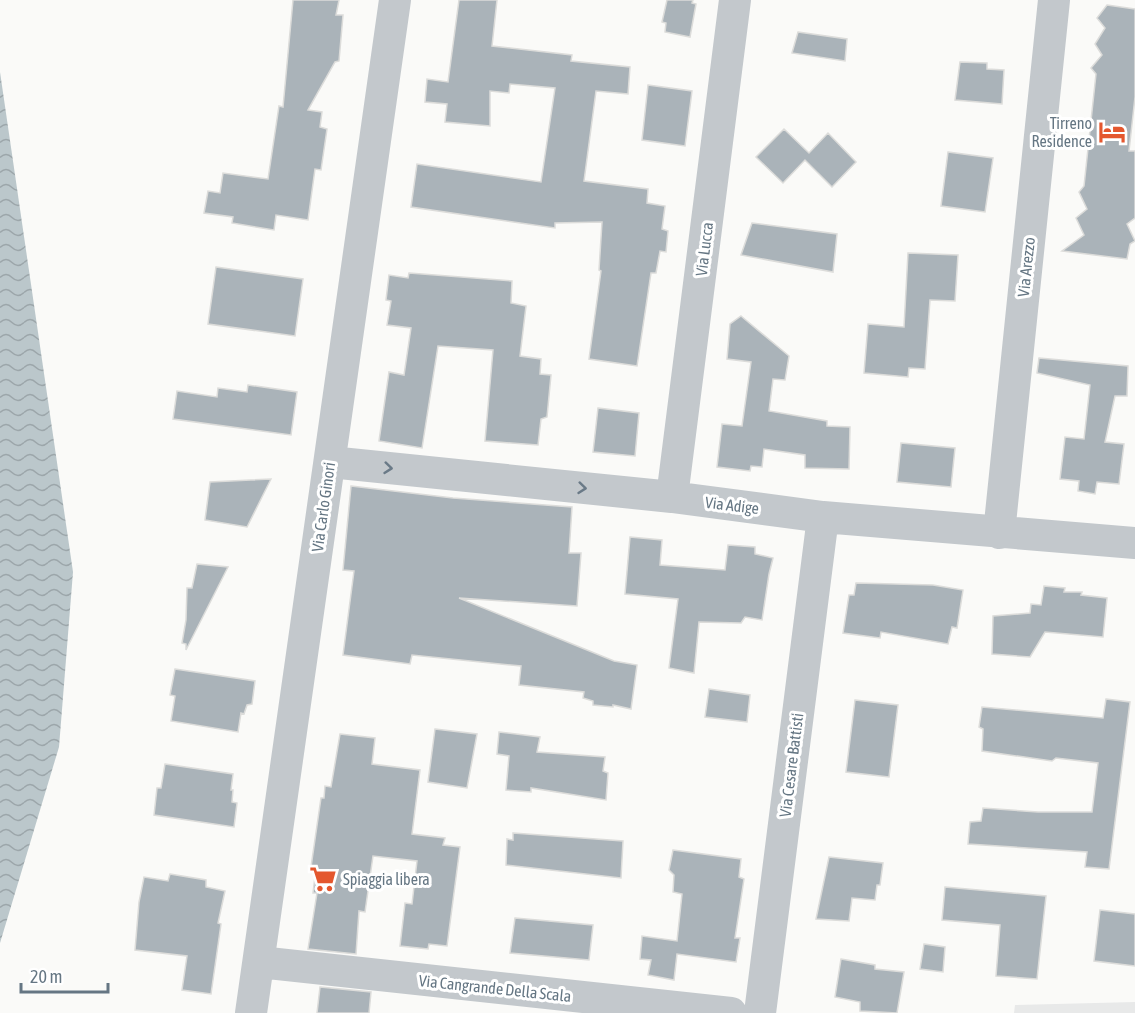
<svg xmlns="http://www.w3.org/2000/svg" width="1135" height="1013" viewBox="0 0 1135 1013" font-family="'Asap Condensed',sans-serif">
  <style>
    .built { fill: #e8e9e9 }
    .water { fill: url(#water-waves) }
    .building { fill: #aab3b9; stroke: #dcdcda; stroke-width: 1.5 }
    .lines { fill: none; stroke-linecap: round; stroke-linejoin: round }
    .street { stroke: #c3c8cc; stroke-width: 32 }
    .oneway { stroke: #6a7a87 }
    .labels { text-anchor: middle; stroke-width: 6; stroke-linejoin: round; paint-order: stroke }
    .poi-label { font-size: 16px; fill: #657683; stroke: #fff; text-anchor: end }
    .street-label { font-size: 16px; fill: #657683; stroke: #fff }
  </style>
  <defs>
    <pattern id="water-waves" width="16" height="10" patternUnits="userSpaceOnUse" patternTransform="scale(1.5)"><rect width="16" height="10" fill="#bbc7cb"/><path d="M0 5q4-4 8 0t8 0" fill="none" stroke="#9ca6aa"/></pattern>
  </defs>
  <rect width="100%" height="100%" fill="#fafaf8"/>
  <!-- built -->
  <path class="built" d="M1135,1002V1013H1014L1015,1005Z"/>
  <!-- water -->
  <path class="water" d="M0,72L73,572L59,747L0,943Z"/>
  <!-- building -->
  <path class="building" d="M293,0H339L336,15H343L339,61L335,62L308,110L322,112L320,127L327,129L321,170L315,169L308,220L276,215L274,230L232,223L233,217L204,213L208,191L220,193L223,173L268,179L279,106L283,107Z
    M459,0H497L492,46L572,55L571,61L630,67L628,94L596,91L584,181L648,189L647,203L665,206L662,229L668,231L666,252L660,251L656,273H651L637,366L589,359L601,271L599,270L602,222L555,223V228L411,207L417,164L541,182L555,88L510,84L509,93L490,91V126L445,122L447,104L425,102L427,79L448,82Z
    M667,0H693L692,3L696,4L690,37L665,32L666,23L662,22Z
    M1107,5L1135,9V97L1129,151H1135V218L1127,224L1135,241L1130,244L1127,259L1062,251L1084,235L1076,218L1087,209L1079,192L1084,186L1096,74L1091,68L1102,55L1095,44L1105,28L1097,18Z
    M798,32L847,39L845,61L792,53Z
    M960,62L987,63V69L1004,70L1002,104L955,100Z
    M648,85L692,91L685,146L642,140Z
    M784,129L809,153L828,133L856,162L832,187L805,160L783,183L756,157Z
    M948,152L993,158L985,212L941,206Z
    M752,223L837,234L833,272L741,255Z
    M908,253L958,255L955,301L930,300L925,369L909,368L908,377L864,373L868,324L904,327Z
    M216,267L303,279L295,336L208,324Z
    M409,273L512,281L511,303L526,306L520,356L541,359L540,374L551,375L547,417L541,419L538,445L485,441L493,350L438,346L422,448L379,441L389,372L404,375L411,328L387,325L391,301L386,300L389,275L408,278Z
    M741,316L789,356L785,380L773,379L769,411L827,421V426L850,427L849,469L805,468V455L764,449L762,467L751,466L750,471L717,467L722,424L742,426L751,362L727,359L730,324Z
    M1039,358L1128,366L1127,396H1115L1105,442L1124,444L1119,484L1097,482L1095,494L1078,491L1079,481L1060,479L1065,437L1084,439L1090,385L1037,373Z
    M248,385L297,392L291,435L173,419L177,391L217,397L218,388L247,392Z
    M598,408L639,413L635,456L593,452Z
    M901,443L955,448L951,487L897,482Z
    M271,479L247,527L205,520L210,482Z
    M351,486L453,498L572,507L569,553H581L577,606L459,598L614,661L637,665L631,709L613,705V707L593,705V701L583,698L584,692L519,685L521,666L412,655L410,664L343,655L354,571L343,570Z
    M630,537L662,540L660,565L725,570L728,545L755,547V554L773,558L769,574L762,620L745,617L741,623L699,622L694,673L669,668L678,599L625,594Z
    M197,564L228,567L186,650V644L182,643L186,620L187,588H192Z
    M856,583L933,585L963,590L957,628L952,627L948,644L881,632L880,638L843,633L849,595H854Z
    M1044,586L1065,588L1064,592H1082L1081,595L1107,598L1103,637L1045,632L1030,657L992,654L993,616L1030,613L1031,604L1041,605Z
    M175,669L255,681L252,704L247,705L244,714L241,713L238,732L171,721L175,696L170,695Z
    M709,689L750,695L747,722L705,717Z
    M1106,699L1130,702L1109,869L1085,867L1087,852L968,844L970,822L981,821L983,808L1038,812H1092L1098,763L1056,758L1052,761L982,751L983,729L979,727L982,707L1103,718Z
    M855,700L898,705L889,777L846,772Z
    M435,729L477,734L467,788L428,782Z
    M499,732L540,737L537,752L605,757L603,771L608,773L606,800L531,788V792L506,790L509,756L497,754Z
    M340,734L375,738L372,764L420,770L412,834L445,838L443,845L460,847L447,946L429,944L428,949L400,946L405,903L412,904L417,861L373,856L365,912L359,911L356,954L308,949L317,893H313L316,868L311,867L321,798H324L325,786L331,787Z
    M165,764L233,774L231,790H233L232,802L237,803L234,827L154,815L157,788H161Z
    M513,833L623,841L621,878L506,865L507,839L513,840Z
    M673,850L741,859L739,877L744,879L735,938H740L736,962L677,954L674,980L648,975L651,960L640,959L642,936L677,941L682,894L673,892L674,875L669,870Z
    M829,857L883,863L880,885H877L875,900L852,898L849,921L816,919Z
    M170,874L206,880V887L225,891L218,923L221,924L211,994L182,990L187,956L135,950L139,902L144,877L168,881Z
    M945,887L1046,896L1037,979L996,976L1000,925L942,920Z
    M1100,910L1135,914V966L1094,961Z
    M515,918L593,925L589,960L510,953Z
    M924,944L945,947L943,972L920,969Z
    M841,959L875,965V969L904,972L897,1013L860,1011V1002L835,997Z
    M320,987L371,992L369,1013H317Z"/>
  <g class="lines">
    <!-- street -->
    <path class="street" d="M330,462L672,497L823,517L1135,543
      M672,497L735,0
      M999,533L1054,0
      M259,962L731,1013
      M251,1013L395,0
      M760,1013L823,517"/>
  </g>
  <!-- one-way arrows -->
  <defs><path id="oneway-chevron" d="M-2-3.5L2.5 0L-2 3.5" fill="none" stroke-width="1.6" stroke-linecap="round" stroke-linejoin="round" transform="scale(1.5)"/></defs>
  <g class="oneway">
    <use href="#oneway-chevron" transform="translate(388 468) rotate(6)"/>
    <use href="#oneway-chevron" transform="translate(582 488) rotate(6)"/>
  </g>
  <!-- icons -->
  <defs>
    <symbol id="hotel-bare" viewBox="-9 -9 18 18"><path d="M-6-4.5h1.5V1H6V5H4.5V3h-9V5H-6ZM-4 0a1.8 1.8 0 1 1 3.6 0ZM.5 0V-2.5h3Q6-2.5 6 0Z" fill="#e4572e" stroke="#fff" stroke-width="2.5" paint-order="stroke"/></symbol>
    <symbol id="supermarket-bare" viewBox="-9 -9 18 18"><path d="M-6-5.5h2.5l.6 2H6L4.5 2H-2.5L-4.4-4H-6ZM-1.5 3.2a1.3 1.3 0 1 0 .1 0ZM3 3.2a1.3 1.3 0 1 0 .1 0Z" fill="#e4572e" stroke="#fff" stroke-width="2.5" paint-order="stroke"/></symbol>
  </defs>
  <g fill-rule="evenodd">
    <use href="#hotel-bare" x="1093" y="113" width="38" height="38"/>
    <use href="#supermarket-bare" x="304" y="860" width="38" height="38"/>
  </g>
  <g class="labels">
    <!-- poi labels -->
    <g class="poi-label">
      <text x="1092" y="129">Tirreno<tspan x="1092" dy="18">Residence</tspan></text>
      <text x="343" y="885" text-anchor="start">Spiaggia libera</text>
    </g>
    <!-- street labels -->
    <g class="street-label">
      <text transform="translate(704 249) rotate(-83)" y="6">Via Lucca</text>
      <text transform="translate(1026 267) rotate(-84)" y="6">Via Arezzo</text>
      <text transform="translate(732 505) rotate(7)" y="6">Via Adige</text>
      <text transform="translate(323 507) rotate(-82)" y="6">Via Carlo Ginori</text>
      <text transform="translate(791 765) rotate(-83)" y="6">Via Cesare Battisti</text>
      <text transform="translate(495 988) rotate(6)" y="6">Via Cangrande Della Scala</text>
    </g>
  </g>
  <!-- scale -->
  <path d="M21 983v9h87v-9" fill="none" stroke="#657683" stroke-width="3"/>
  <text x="30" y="983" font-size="18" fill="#657683" stroke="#ffffff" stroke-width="4.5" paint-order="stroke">20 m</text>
</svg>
